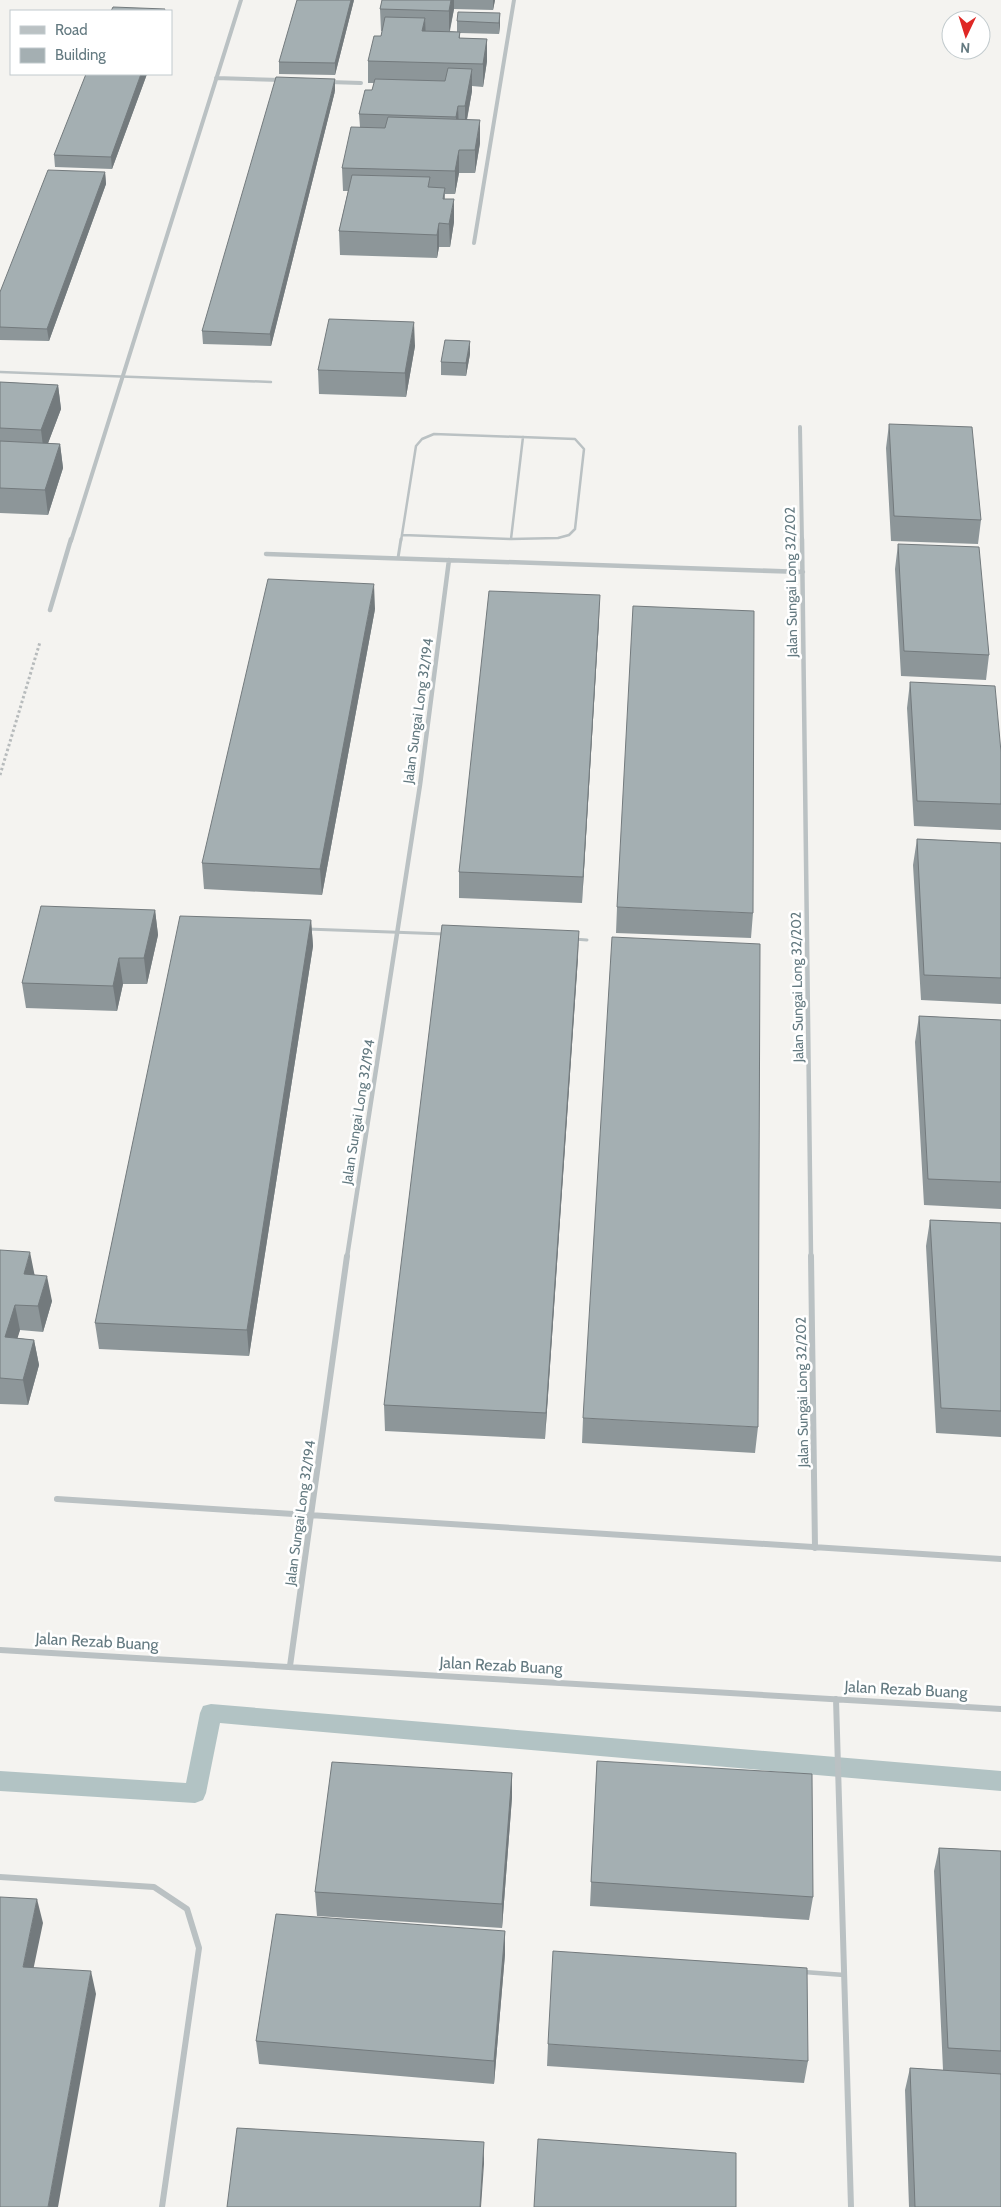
<svg xmlns="http://www.w3.org/2000/svg" width="1001" height="2207" viewBox="0 0 1001 2207" font-family="Cabin,sans-serif">
  <style>
    .lines { fill: none; stroke-linecap: round; stroke-linejoin: round }
    .stream { fill: #b2c3c4; fill-rule: evenodd }
    .path { stroke: #b7bbbc; stroke-width: 3; stroke-dasharray: 2.5 2.5; stroke-linecap: butt }
    .lane-far2 { stroke: #bac1c3; stroke-width: 2.5 }
    .lane-far1 { stroke: #bac1c3; stroke-width: 3 }
    .lane { stroke: #bac1c3; stroke-width: 4.5 }
    .street-far2 { stroke: #bac1c3; stroke-width: 4 }
    .street-far1 { stroke: #bac1c3; stroke-width: 4.5 }
    .street { stroke: #bac1c3; stroke-width: 6 }
    .wall { fill: #8d9699 }
    .shaded-wall { fill: #737a7d }
    .building { fill: #a4afb2; stroke: #737a7d }
    .labels { text-anchor: middle; stroke-width: 5; stroke-linejoin: round; paint-order: stroke }
    .street-label { font-size: 14px; fill: #647a81; stroke: #fff }
    .near-street-label { font-size: 16px; fill: #647a81; stroke: #fff }
  </style>
  <rect width="100%" height="100%" fill="#f4f3f0"/>
  <g class="lines">
    <!-- stream -->
    <path class="stream" d="M211,1704L1001,1771V1791L220,1723L206,1793L203,1800L195,1803L0,1791V1771L186,1783L200,1713L203,1706Z"/>
    <!-- path -->
    <path class="path" d="M0,775L40,642"/>
    <!-- lane-far2 -->
    <path class="lane-far2" d="M0,372L271,382
      M511,539L523,437
      M401,541L416,446L422,439L434,434L575,439L584,449L575,529L569,535L558,538L511,539L403,535"/>
    <!-- lane-far1 -->
    <path class="lane-far1" d="M398,558L401,539
      M307,929L445,934
      M574,939L587,940"/>
    <!-- lane -->
    <path class="lane" d="M804,1972L844,1975"/>
    <!-- street-far2 -->
    <path class="street-far2" d="M216,78L281,80
      M329,82L361,83
      M474,243L514,0
      M800,427L802,541
      M71,541L241,0"/>
    <!-- street-far1 -->
    <path class="street-far1" d="M802,539L811,1257
      M266,554L803,572
      M50,610L71,539
      M347,1257L420,785L449,560"/>
    <!-- street -->
    <path class="street" d="M811,1256L815,1548
      M57,1499L1001,1559
      M0,1650L1001,1709
      M290,1666L347,1256
      M836,1699L851,2207
      M0,1877L154,1887L187,1909L199,1948L162,2207"/>
  </g>
  <!-- wall -->
  <path class="wall" d="M354,0L335,75L279,74V62Z
    M382,0H495L493,10L454,9L450,31L457,32V21L500,13V25L499,34L460,33V38L487,39V61L483,87L472,86V91L467,120L480,143L475,173H459L455,194H445V199L454,222L450,247H439L437,258L340,255L339,231L348,191H343L342,168L360,127L359,114L372,90L374,83H368V61L381,36L382,31H381L380,9Z
    M147,74L112,169L55,167L54,155Z
    M335,91L271,346L203,344L202,331Z
    M105,172L106,184L49,341L0,340V292Z
    M415,346L406,397L319,394L318,370Z
    M470,354L466,376L441,375V362Z
    M0,382L58,385L61,409L48,443L60,444L63,468L48,515L0,513Z
    M889,424L981,520L978,544L891,541L886,448Z
    M898,544L989,655L986,680L901,676L895,569Z
    M375,609L322,895L204,889L202,863Z
    M599,620L582,903L459,898V872Z
    M910,682L1001,752V830L914,826L907,708Z
    M917,839L1001,843V1004L921,1000L913,865Z
    M617,907L753,913L751,938L616,933Z
    M155,910L158,935L147,984H123L117,1011L26,1008L22,983Z
    M311,920L313,946L249,1356L99,1349L95,1323Z
    M578,957L545,1439L385,1431L384,1405Z
    M919,1016L1001,1020V1209L924,1205L915,1042Z
    M930,1220L1001,1223V1437L936,1433L926,1246Z
    M0,1250L35,1275L52,1301L43,1332L20,1330L17,1338L34,1340L39,1365L28,1405L0,1404Z
    M583,1418L758,1427L755,1453L582,1443Z
    M597,1761L813,1897L809,1920L590,1906Z
    M512,1773V1797L502,1928L317,1916L315,1892Z
    M939,1848L1001,1851V2207H909L905,2090L910,2068L943,2070L934,1871Z
    M505,1931V1954L494,2084L259,2064L256,2041Z
    M548,2044L808,2061L804,2083L547,2066Z"/>
  <!-- shaded-wall -->
  <path class="shaded-wall" d="M351,0H354L335,75V63Z
    M451,0H454V9L449,33V11Z
    M493,0H495L493,10Z
    M500,13V25L499,34V23Z
    M425,18L426,40L422,31Z
    M487,39V61L483,87V64Z
    M472,69V91L465,129V106Z
    M141,74H147L112,169L111,157Z
    M335,79V91L271,346L270,334Z
    M458,106L459,129L457,140L456,117Z
    M480,120V143L475,173V150Z
    M459,150V173L455,194V171Z
    M105,172L106,184L49,341L47,329Z
    M454,199V222L450,247L449,224Z
    M439,223V247L437,258V235Z
    M414,322L415,346L406,397L405,373Z
    M470,341V354L466,376V363Z
    M58,385L61,409L44,454L41,430Z
    M60,444L63,468L48,515L45,490Z
    M374,584L375,609L322,895L320,869Z
    M600,595L599,620L582,903L583,877Z
    M155,910L158,935L147,984L144,958Z
    M311,920L313,946L249,1356L247,1330Z
    M579,931L578,957L545,1439L546,1413Z
    M119,958L123,984L117,1011L113,986Z
    M30,1252L35,1277L24,1274Z
    M47,1276L52,1301L43,1332L38,1306Z
    M15,1305L20,1330L10,1363L5,1337Z
    M34,1340L39,1365L28,1405L23,1380Z
    M512,1773V1797L502,1928V1904Z
    M37,1899L43,1923L29,1990L23,1967Z
    M505,1931V1954L494,2084V2061Z
    M91,1971L96,1994L58,2207H48Z
    M484,2142V2164L481,2207H480Z"/>
  <!-- building -->
  <path class="building" d="M297,0H351L335,63L279,62Z
    M382,0H451L449,11L380,9Z
    M113,7L165,9L164,11H111Z
    M458,12L500,13L499,23L457,21Z
    M385,17L425,18L422,31L460,32L459,38L487,39L483,64L368,61L374,36H381Z
    M448,68L472,69L465,106H458L456,117L359,114L365,90H372L375,79L445,81Z
    M86,74H141L111,157L54,155Z
    M276,77L335,79L270,334L202,331Z
    M388,117L480,120L475,150H459L455,171L342,168L351,127L385,128Z
    M48,170L105,172L47,329L0,327V292Z
    M352,175L430,177L428,187L445,188L443,199H454L449,224L439,223L437,235L339,231Z
    M329,319L414,322L405,373L318,370Z
    M445,340L470,341L466,363L441,362Z
    M0,382L58,385L41,430L0,428Z
    M889,424L972,427L981,520L894,516Z
    M0,441L60,444L45,490L0,488Z
    M898,544L979,547L989,655L904,651Z
    M268,579L374,584L320,869L202,863Z
    M489,591L600,595L583,877L459,872Z
    M633,606L754,611L753,913L617,907Z
    M910,682L995,686L1001,752V804L917,801Z
    M917,839L1001,843V978L924,975Z
    M41,906L155,910L144,958H119L113,986L22,983Z
    M180,916L311,920L247,1330L95,1323Z
    M442,925L579,931L546,1413L384,1405Z
    M612,937L760,944L758,1427L583,1418Z
    M919,1016L1001,1020V1182L928,1179Z
    M930,1220L1001,1223V1411L941,1408Z
    M0,1250L30,1252L24,1274L47,1276L38,1306L15,1305L5,1337L34,1340L23,1380L0,1378Z
    M597,1761L812,1774L813,1897L591,1882Z
    M332,1762L512,1773L502,1904L315,1892Z
    M939,1848L1001,1851V2051L948,2048Z
    M0,1897L37,1899L23,1967L91,1971L48,2207H0Z
    M276,1914L505,1931L494,2061L256,2041Z
    M553,1951L807,1968L808,2061L548,2044Z
    M910,2068L1001,2074V2207H915Z
    M237,2128L484,2142L480,2207H227Z
    M538,2139L736,2153V2207H534Z"/>
  <g class="labels">
    <!-- street labels -->
    <g class="street-label">
      <text transform="translate(791 582) rotate(-91)" y="5">Jalan Sungai Long 32/202</text>
      <text transform="translate(418 711) rotate(-82)" y="5">Jalan Sungai Long 32/194</text>
      <text transform="translate(797 987) rotate(-91)" y="5">Jalan Sungai Long 32/202</text>
      <text transform="translate(358 1112) rotate(-81)" y="5">Jalan Sungai Long 32/194</text>
      <text transform="translate(802 1392) rotate(-91)" y="5">Jalan Sungai Long 32/202</text>
      <text transform="translate(300 1513) rotate(-82)" y="5">Jalan Sungai Long 32/194</text>
    </g>
    <!-- near-street labels -->
    <g class="near-street-label">
      <text transform="translate(97 1641) rotate(3)" y="6">Jalan Rezab Buang</text>
      <text transform="translate(501 1665) rotate(3)" y="6">Jalan Rezab Buang</text>
      <text transform="translate(906 1689) rotate(3)" y="6">Jalan Rezab Buang</text>
    </g>
  </g>
  <!-- legend -->
  <rect x="10" y="10" width="162" height="65" fill="#ffffff" stroke="#c1cacd"/>
  <rect x="20" y="26" width="25" height="8" fill="#bac1c3" stroke="#c1cacd"/>
  <text x="55" y="35" font-size="15" fill="#647a81">Road</text>
  <rect x="20" y="48" width="25" height="15" fill="#a4afb2" stroke="#c1cacd"/>
  <text x="55" y="60" font-size="15" fill="#647a81">Building</text>
  <!-- north arrow -->
  <g transform="translate(966 35) rotate(184)"><circle r="24" fill="#ffffff" stroke="#c1cacd"/>
  <path d="M0-4L9 19L0 12L-9 19Z" fill="#df2825"/>
  <text y="-8" font-size="14" font-weight="bold" text-anchor="middle" fill="#647a81">N</text>
  </g>
</svg>
